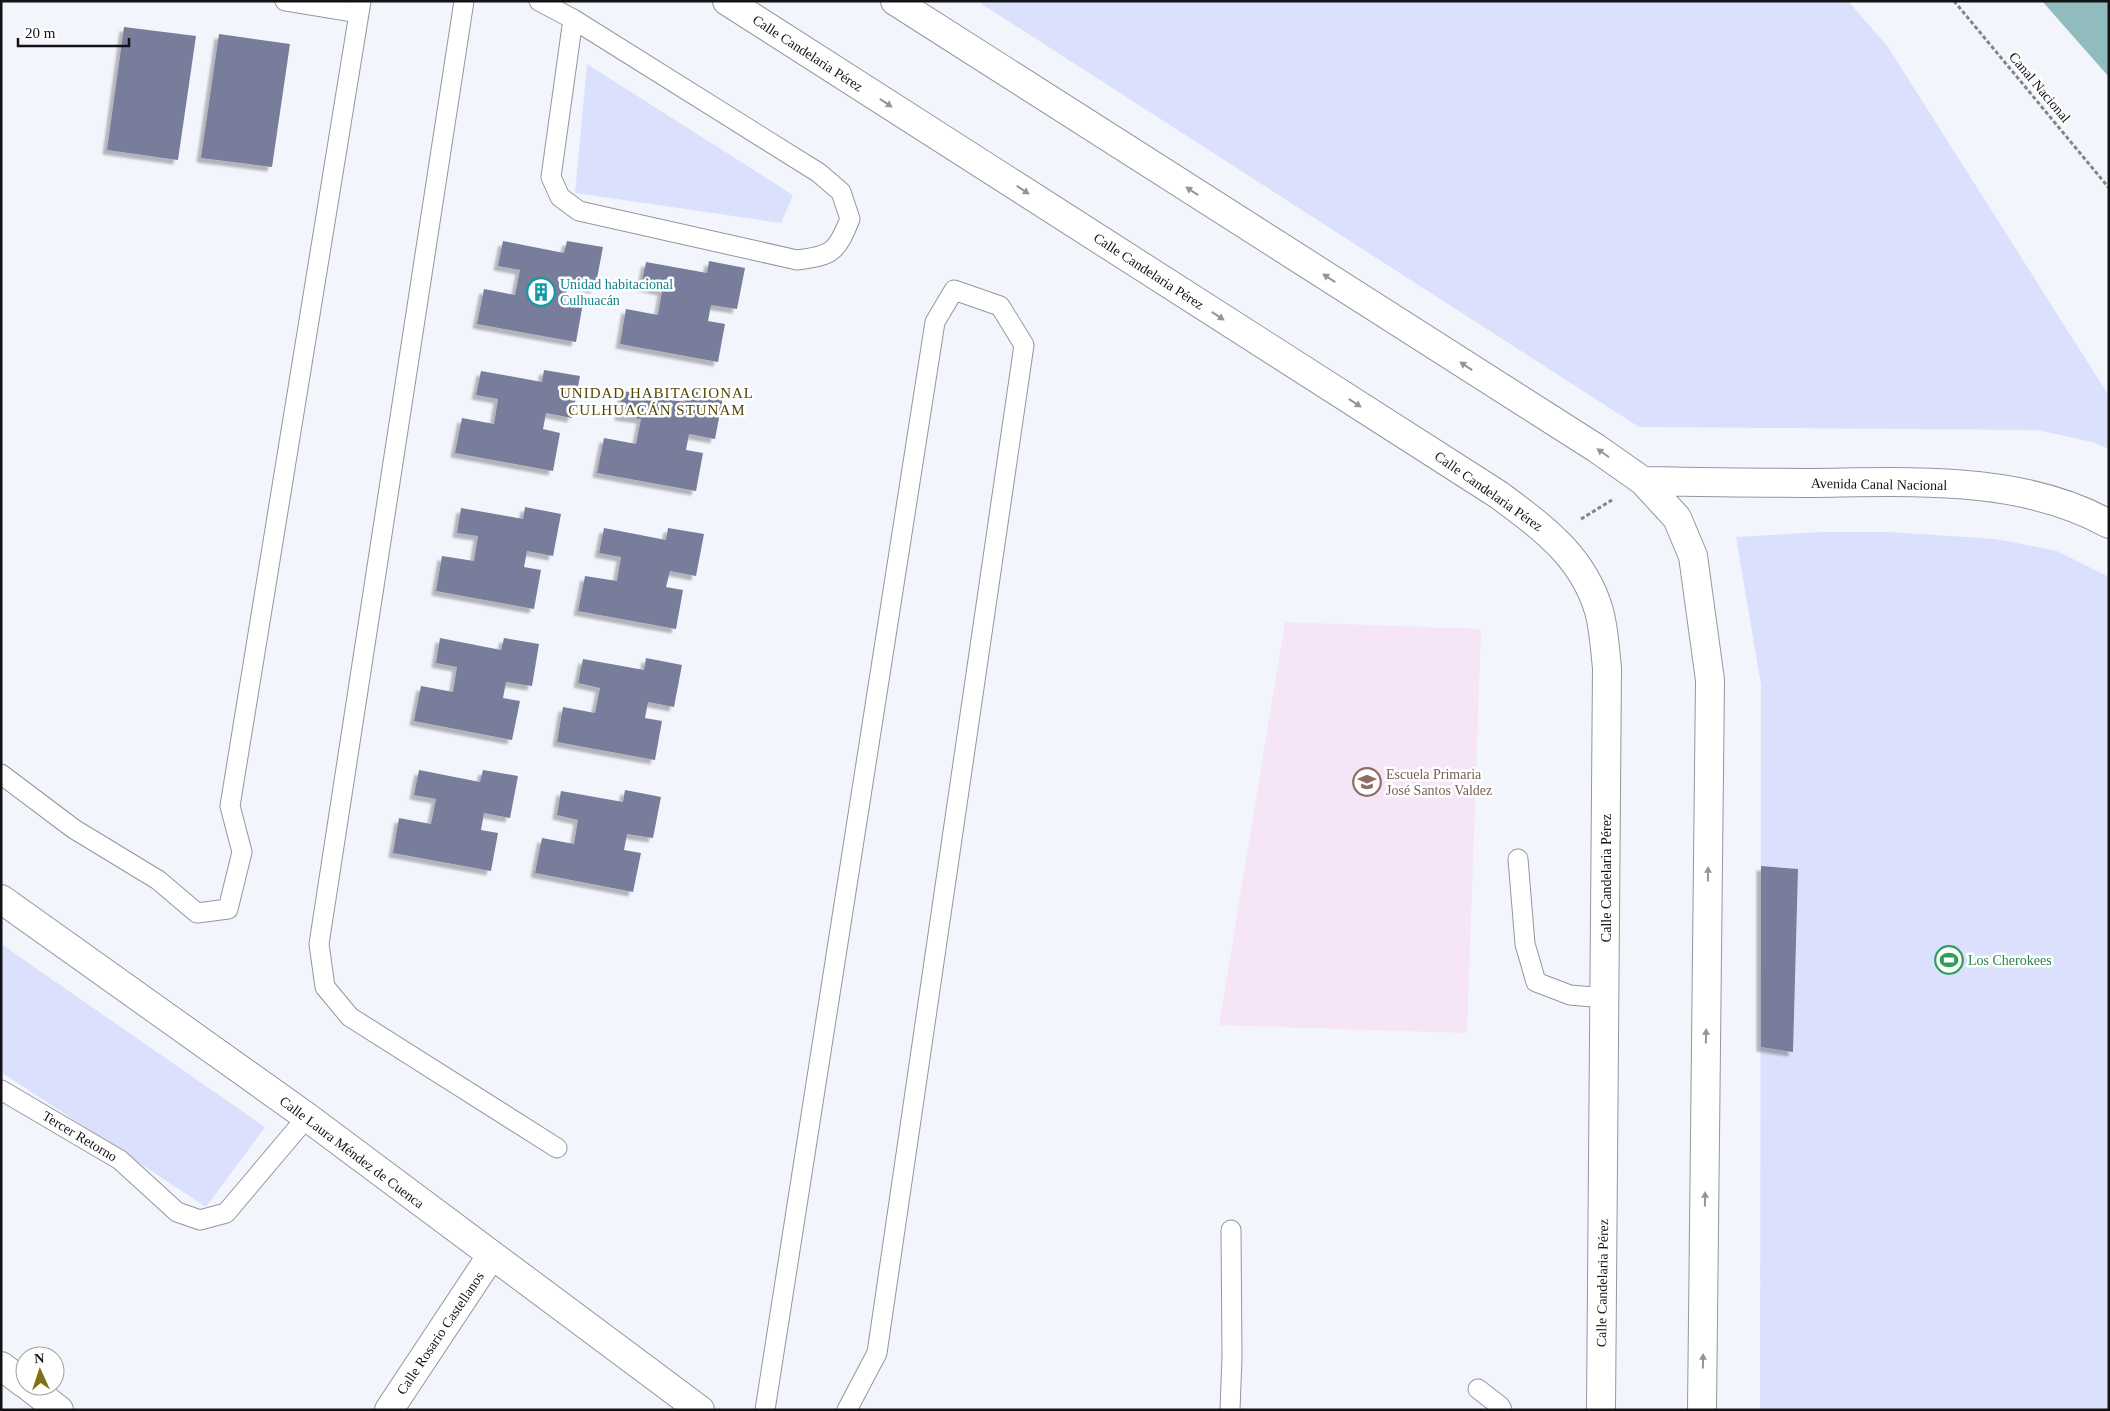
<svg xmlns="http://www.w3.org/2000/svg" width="2110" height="1411" viewBox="0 0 2110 1411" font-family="'Times New Roman',serif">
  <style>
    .education { fill: #f6e5f6 }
    .green { fill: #dbe1fd }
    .water { fill: #91bcbe }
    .building { fill: #777d9b; filter: url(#shadow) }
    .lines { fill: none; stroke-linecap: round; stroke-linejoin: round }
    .service-casing { stroke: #94969e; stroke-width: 21 }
    .minor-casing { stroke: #94969e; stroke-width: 30 }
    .secondary-casing { stroke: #94969e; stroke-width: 30 }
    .path { stroke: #838489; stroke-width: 3; stroke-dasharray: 4 2.5; stroke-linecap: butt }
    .service { stroke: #fff; stroke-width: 19 }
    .minor { stroke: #fff; stroke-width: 28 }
    .secondary { stroke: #fff; stroke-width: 28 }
    .oneway { fill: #959596 }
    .labels { text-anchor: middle; stroke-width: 5; stroke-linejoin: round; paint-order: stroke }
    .street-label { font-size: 14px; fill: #131316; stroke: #fff }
    .culture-label { font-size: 14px; fill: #0d838f; stroke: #fff; text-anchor: start }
    .education-label { font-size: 14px; fill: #785e54; stroke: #fff; text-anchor: start }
    .leisure-label { font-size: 14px; fill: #27864d; stroke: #fff; text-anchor: start }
    .neighbourhood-label { font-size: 15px; letter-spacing: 1px; fill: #524704; stroke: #fff }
  </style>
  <defs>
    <filter id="shadow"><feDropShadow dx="-4.5" dy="4.5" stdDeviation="1" flood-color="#0004"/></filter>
  </defs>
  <rect width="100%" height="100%" fill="#f3f5fd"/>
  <!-- education -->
  <path class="education" d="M1285,622L1481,629L1467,1033L1219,1025Z"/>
  <!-- green -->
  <path class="green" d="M977,1H1848L1888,47L2109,396V449L2092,442L2037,430L1639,427Z
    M587,64L793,195L781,223L575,193Z
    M1823,532H1889L1996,539L2057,551L2109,577V1410H1760L1761,685L1736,537Z
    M1,944L265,1127L206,1207L1,1072Z"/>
  <!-- water -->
  <path class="water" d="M2042,1H2109V77Z"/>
  <!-- building -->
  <path class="building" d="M124,27L196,36L178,160L107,150Z
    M219,34L290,44L272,167L201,158Z
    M503,241L564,253L567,241L603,247L595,289L568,284L565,301L583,303L576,342L477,324L484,289L515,295L520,270L498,266Z
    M709,261L745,268L737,309L711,305L708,321L725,324L718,362L620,344L626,309L658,315L662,291L641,286L646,262L707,273Z
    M544,370L580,376L572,418L546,413L543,429L560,433L553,471L455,453L462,418L494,424L498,399L476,395L481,371L542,382Z
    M687,390L723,397L715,439L689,434L686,450L703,453L696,491L597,473L604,438L636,444L641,419L619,416L623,391L685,402Z
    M525,507L561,514L553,556L527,551L524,567L541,570L534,609L436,591L442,556L474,561L478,536L457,533L461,508L523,519Z
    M604,528L666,540L668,528L704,534L696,576L670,571L666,587L683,590L676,629L578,611L585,576L617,581L621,557L599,553Z
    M440,638L501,650L504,638L539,644L532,686L506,682L503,698L520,701L512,740L414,721L421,686L453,692L457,667L436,663Z
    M646,658L682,665L674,707L648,702L645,718L662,721L655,760L557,742L563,707L595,713L600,688L578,683L583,659L644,670Z
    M419,770L480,782L483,770L518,776L510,818L484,813L481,830L498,833L491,871L393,853L399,818L431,824L436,799L414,795Z
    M625,790L661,797L653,838L627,834L624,850L641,853L633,892L535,873L542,838L574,844L578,820L557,815L561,791L623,802Z
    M1761,866L1798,869L1793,1052L1761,1047Z"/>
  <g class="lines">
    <defs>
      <path id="service" d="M285,1L358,13
        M464,1L319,944L325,987L350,1017L557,1148
        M539,1L573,19L819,173L841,192L850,219C837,251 833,256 797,260L579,211L560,197L551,177L573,19
        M1,774L74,829L158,880L197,913L228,909L242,852L230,806L361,1
        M1518,859L1525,944L1536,982L1570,995L1605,998
        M1,1090L120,1160L177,1212L200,1220L226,1213L307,1117
        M1478,1389L1500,1406L1502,1410
        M765,1410L935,322L954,290L1000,306L1024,345L877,1353L847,1410
        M1230,1410L1232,1357L1231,1230"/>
      <path id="minor" d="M1,899L307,1117L700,1410
        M1,1366L25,1384
        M28,1386L59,1410
        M389,1410L491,1256"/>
      <path id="secondary" d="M727,1L1499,495C1542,527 1583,556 1599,611C1604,629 1605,650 1607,668L1601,1410
        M895,1L1596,448L1643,481L1677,518L1693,556L1710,680L1702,1410
        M1643,481C1700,482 1757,483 1814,483C1912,482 2021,475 2109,524"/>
    </defs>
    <!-- service casing -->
    <use href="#service" class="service-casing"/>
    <!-- minor casing -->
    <use href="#minor" class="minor-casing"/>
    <!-- secondary casing -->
    <use href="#secondary" class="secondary-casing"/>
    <!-- path -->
    <path class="path" d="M1954,1L2109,188
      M1581,519L1612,500"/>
    <!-- service -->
    <use href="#service" class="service"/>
    <!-- minor -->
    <use href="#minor" class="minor"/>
    <!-- secondary -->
    <use href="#secondary" class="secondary"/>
  </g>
  <!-- one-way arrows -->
  <defs><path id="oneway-solid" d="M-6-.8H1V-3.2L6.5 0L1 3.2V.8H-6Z" transform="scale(1.25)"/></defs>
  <g class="oneway">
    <use href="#oneway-solid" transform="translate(886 103) rotate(33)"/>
    <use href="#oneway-solid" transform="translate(1023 190) rotate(33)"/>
    <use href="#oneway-solid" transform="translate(1192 191) rotate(-147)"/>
    <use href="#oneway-solid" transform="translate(1329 278) rotate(-147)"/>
    <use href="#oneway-solid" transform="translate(1218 316) rotate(33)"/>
    <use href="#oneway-solid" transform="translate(1466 366) rotate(-147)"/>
    <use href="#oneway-solid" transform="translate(1355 403) rotate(33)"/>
    <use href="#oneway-solid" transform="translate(1603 453) rotate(-145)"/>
    <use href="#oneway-solid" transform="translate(1708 874) rotate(-89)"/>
    <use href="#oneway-solid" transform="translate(1706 1036) rotate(-89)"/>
    <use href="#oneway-solid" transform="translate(1705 1199) rotate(-89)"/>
    <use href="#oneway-solid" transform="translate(1703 1361) rotate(-89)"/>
  </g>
  <!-- icons -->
  <defs>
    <symbol id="building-ring" viewBox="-11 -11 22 22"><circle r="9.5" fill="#fff" stroke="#0f9aa8" stroke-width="1.5"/><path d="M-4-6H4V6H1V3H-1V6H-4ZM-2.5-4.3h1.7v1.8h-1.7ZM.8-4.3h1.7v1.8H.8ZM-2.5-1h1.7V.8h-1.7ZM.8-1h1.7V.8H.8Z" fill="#0f9aa8"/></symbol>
    <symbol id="school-ring" viewBox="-11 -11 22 22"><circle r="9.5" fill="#fff" stroke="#8d6e63" stroke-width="1.5"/><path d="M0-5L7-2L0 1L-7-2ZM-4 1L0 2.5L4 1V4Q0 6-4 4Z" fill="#8d6e63"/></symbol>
    <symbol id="stadium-ring" viewBox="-11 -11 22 22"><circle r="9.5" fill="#fff" stroke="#2e9e5b" stroke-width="1.5"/><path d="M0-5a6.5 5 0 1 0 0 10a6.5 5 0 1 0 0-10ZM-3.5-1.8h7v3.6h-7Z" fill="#2e9e5b"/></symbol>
  </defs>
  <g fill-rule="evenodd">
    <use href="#building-ring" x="525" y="276" width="32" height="32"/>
    <use href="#school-ring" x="1351" y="766" width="32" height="32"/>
    <use href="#stadium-ring" x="1933" y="944" width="32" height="32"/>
  </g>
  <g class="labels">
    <!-- street labels -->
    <g class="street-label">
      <text transform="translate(808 53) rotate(33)" y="5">Calle Candelaria Pérez</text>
      <text transform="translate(2040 87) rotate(50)" y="5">Canal Nacional</text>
      <text transform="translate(1149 271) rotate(33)" y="5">Calle Candelaria Pérez</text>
      <text transform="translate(1879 484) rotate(1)" y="5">Avenida Canal Nacional</text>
      <text transform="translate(1489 491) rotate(35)" y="5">Calle Candelaria Pérez</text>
      <text transform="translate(1606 878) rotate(-90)" y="5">Calle Candelaria Pérez</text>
      <text transform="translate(80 1136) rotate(31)" y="5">Tercer Retorno</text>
      <text transform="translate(352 1152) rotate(37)" y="5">Calle Laura Méndez de Cuenca</text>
      <text transform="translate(1602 1283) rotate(-89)" y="5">Calle Candelaria Pérez</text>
      <text transform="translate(440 1333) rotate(-56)" y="5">Calle Rosario Castellanos</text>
    </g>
    <!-- culture labels -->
    <g class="culture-label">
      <text x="560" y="289">Unidad habitacional<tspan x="560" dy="16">Culhuacán</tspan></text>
    </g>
    <!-- education labels -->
    <g class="education-label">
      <text x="1386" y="779">Escuela Primaria<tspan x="1386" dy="16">José Santos Valdez</tspan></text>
    </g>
    <!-- leisure labels -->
    <g class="leisure-label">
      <text x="1968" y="965">Los Cherokees</text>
    </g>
    <!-- neighbourhood labels -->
    <g class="neighbourhood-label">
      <text x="657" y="398">UNIDAD HABITACIONAL<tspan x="657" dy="17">CULHUACÁN STUNAM</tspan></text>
    </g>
  </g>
  <!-- border -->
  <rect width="2110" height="1411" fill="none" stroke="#131316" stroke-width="5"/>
  <!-- north arrow -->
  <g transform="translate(40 1371) rotate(357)"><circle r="24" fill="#ffffff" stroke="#a1a1a2"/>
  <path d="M0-4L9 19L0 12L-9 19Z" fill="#827112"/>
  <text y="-8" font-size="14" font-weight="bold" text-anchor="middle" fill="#131316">N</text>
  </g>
  <!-- scale -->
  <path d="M18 38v8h111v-8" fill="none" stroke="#131316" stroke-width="2.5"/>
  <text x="25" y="38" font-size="15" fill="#131316" stroke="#ffffff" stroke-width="4" paint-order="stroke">20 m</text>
</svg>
